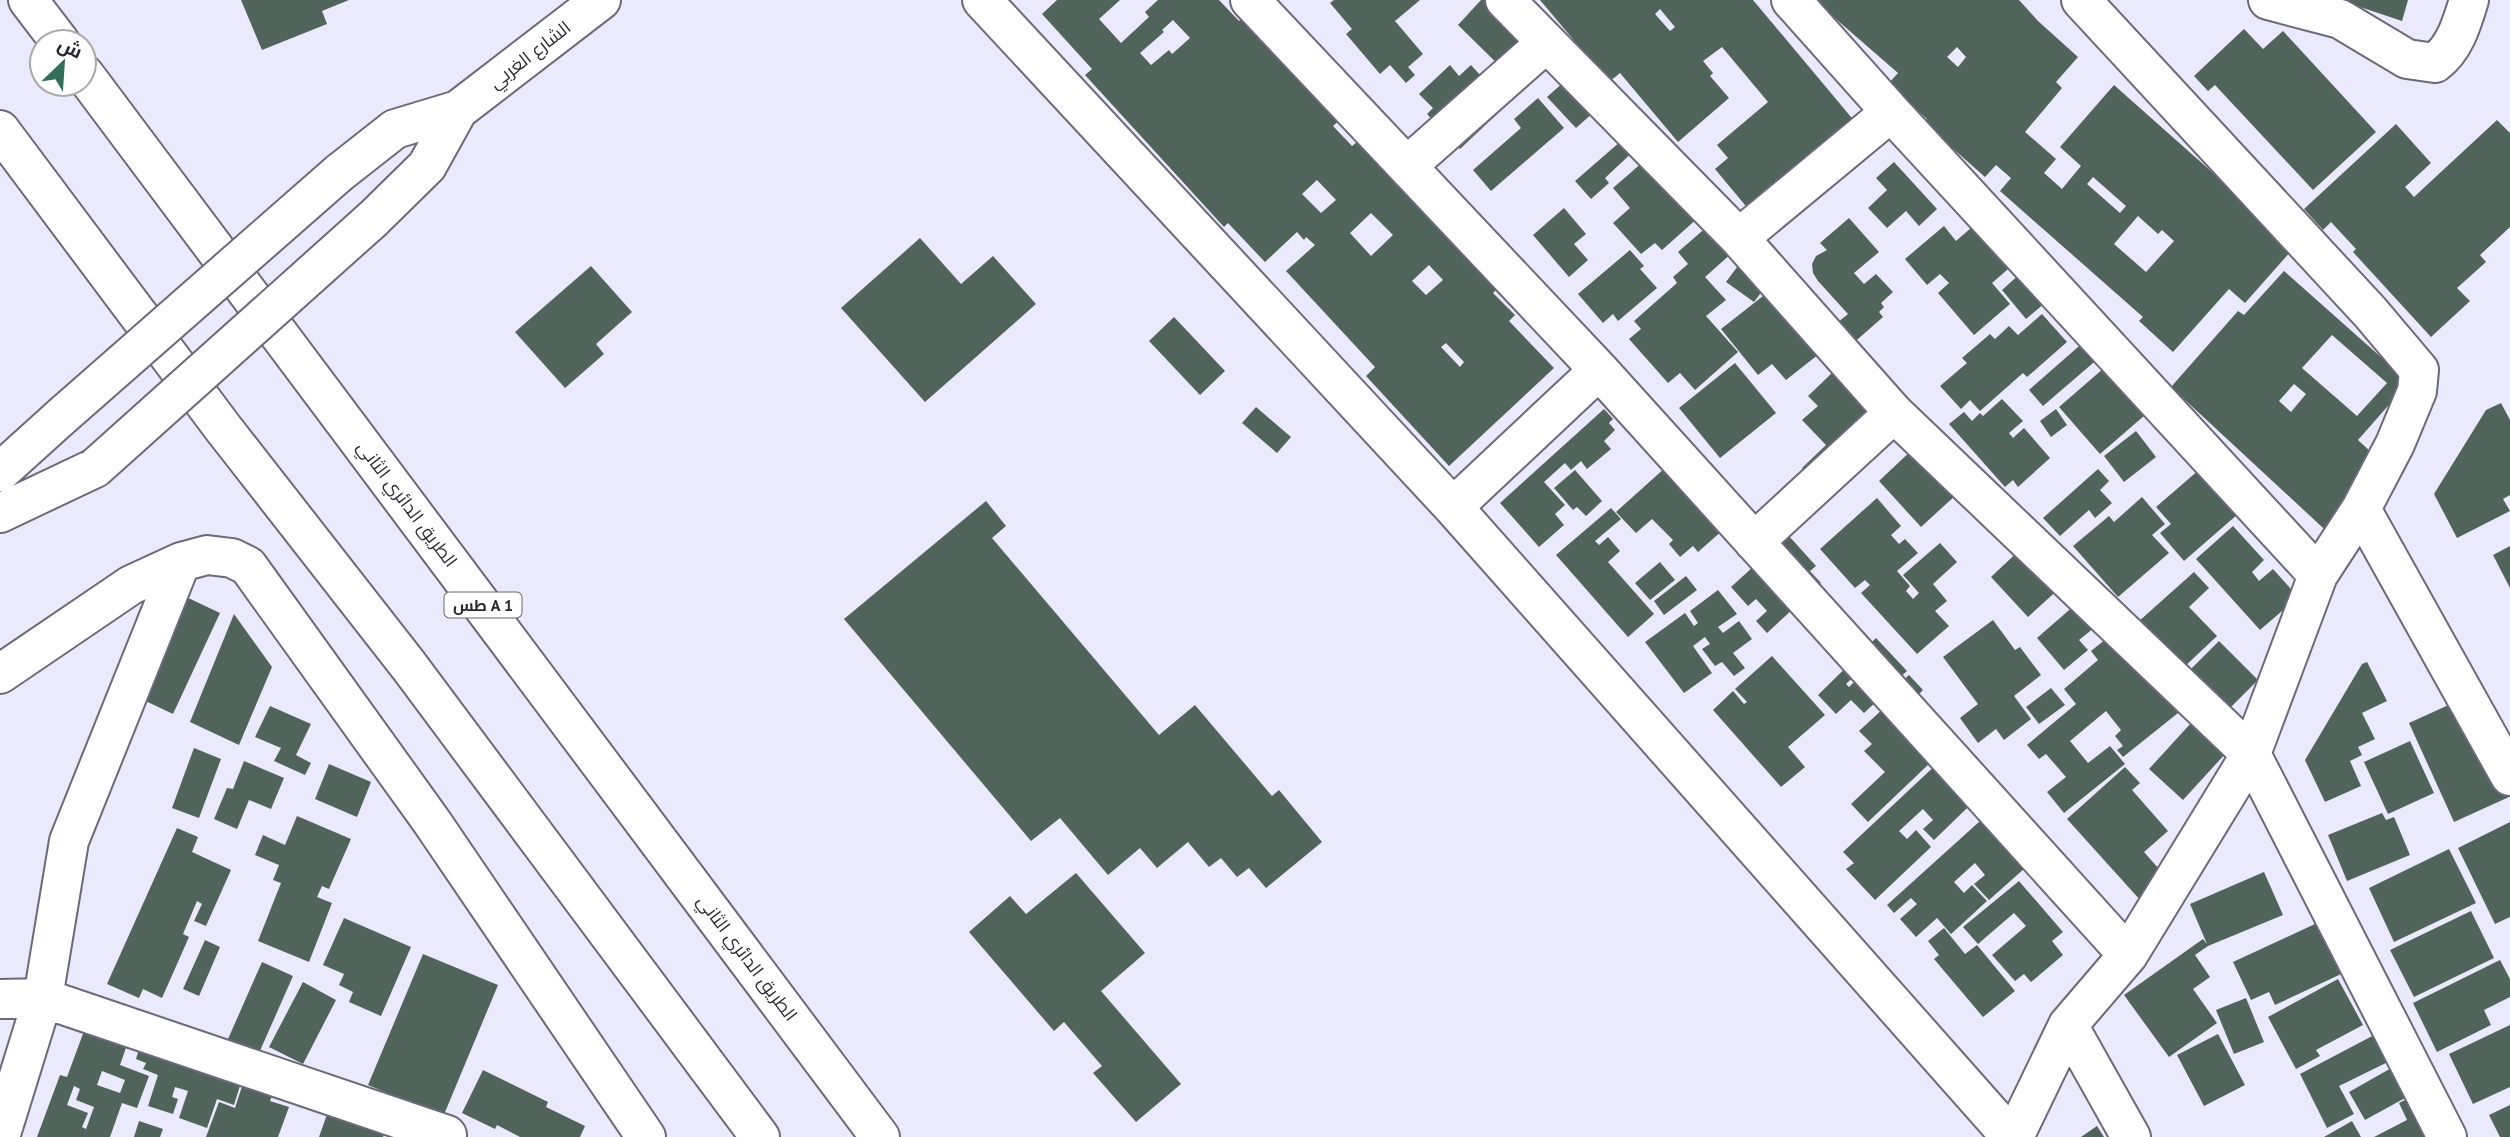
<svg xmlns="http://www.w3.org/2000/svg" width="2510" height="1137" viewBox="0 0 2510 1137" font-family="'PT Sans',Cairo,sans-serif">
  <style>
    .building { fill: #51645c; fill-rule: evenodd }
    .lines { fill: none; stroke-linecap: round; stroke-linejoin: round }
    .minor-casing { stroke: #6b697a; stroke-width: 42 }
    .highway-casing { stroke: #6b697a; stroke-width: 42 }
    .minor { stroke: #fff; stroke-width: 38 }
    .highway { stroke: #fff; stroke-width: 38 }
    .minor-bridge-casing { stroke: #6b697a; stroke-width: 42; stroke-linecap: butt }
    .minor-bridge { stroke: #fff; stroke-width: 38 }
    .labels { text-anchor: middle; stroke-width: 7; stroke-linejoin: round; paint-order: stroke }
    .shield { fill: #fff; stroke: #68686d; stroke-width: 2 }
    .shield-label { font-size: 16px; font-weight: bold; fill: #28272e }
    .street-label { font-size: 18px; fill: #28272e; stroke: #fff }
  </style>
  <rect width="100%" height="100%" fill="#ebe9fc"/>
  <!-- building -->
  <path class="building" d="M241,0H349L322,11L327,24L262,50Z
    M1057,0H1120L1099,19L1121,43L1149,17L1145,12L1158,0H1219L1239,21L1248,13L1344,116L1333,126L1352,146L1363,137L1500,286L1493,293L1515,315L1509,321L1554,368L1449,466L1366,376L1375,367L1286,271L1315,245L1306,237L1304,240L1297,232L1265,262L1228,223L1224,227L1085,75L1092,69L1042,14ZM1173,20L1190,38L1172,54L1169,50L1151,65L1140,53L1164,32L1162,30ZM1317,180L1336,200L1321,213L1302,194ZM1371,213L1393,235L1371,256L1350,233ZM1429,265L1443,280L1426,295L1412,281ZM1446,343L1464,362L1460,367L1441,347Z
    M1334,0H1420L1395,21L1423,54L1408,67L1415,75L1406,83L1390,65L1380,74L1346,34L1352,29L1330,3Z
    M1481,0H1503L1520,29V86L1458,25Z
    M1540,0H1753L1856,123L1750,211L1715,169L1728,158L1717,145L1768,102L1722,47L1703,61L1713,73L1710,76L1729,98L1678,142L1620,73L1609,82ZM1660,9L1675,27L1670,31L1655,14Z
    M1814,0H2019L2038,21L2078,57L2056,82L2062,88L2025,132L2056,159L2044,173L2062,189L2081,166L2060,147L2114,85L2248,204L2300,241L2245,303L2229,289L2173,352L2139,321L2143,317L2000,191L2011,178L1996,165L1985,177L1924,123L1927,119L1888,84L1898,73ZM1957,47L1966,57L1958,67L1947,57ZM2093,177L2126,206L2120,213L2087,184ZM2138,216L2158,234L2162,230L2174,241L2146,272L2114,244Z
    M2339,0H2408L2402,21Z
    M2244,29L2263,49L2283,31L2376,132L2313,190L2215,85L2208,91L2194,76Z
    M1450,65L1459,76L1471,65L1491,87L1497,81L1514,98L1460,149L1427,114L1433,108L1419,94Z
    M1565,81L1594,112L1576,128L1547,97Z
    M1538,98L1564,128L1491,191L1473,170L1521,128L1514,119Z
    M2497,120L2510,133V227L2480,255L2486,262L2457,288L2470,301L2431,337L2353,252L2356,249L2331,222L2323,230L2304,209L2396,124L2431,163L2405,187L2414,197Z
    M1628,135L1638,147L1605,178L1609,183L1591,199L1575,181Z
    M1644,161L1699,217L1662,250L1655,243L1641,254L1613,223L1630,208L1613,188Z
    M1894,162L1937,209L1919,226L1906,211L1887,228L1868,208L1887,190L1876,178Z
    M1564,208L1586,234L1574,244L1588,260L1569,277L1533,235Z
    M1717,218L1741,245L1705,277L1726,300L1706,316L1738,352L1695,390L1680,373L1668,383L1629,339L1641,329L1634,321L1677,283L1673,277L1688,264L1678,252Z
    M1849,218L1879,252L1854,273L1864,284L1876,274L1893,292L1881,303L1884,307L1879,312L1883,317L1850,346L1832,327L1848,314L1818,281L1813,273L1812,264L1816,256L1827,250L1820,243Z
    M1979,221L2015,263L1992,283L2010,304L1974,335L1938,293L1949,283L1940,274L1927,285L1905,259L1944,226L1956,241Z
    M920,238L961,284L993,256L1036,304L925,402L841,308Z
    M1630,250L1644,266L1640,269L1657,288L1618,321L1613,314L1603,323L1578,294Z
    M1743,259L1771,279L1754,302L1726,282Z
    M591,266L632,312L596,344L604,354L565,388L515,332Z
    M2284,271L2409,382L2358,440L2371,452L2335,539L2171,387L2238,311L2244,315ZM2332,335L2387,383L2357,416L2302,368ZM2294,384L2306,394L2291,412L2279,401Z
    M2021,273L2046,302L2026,319L2002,290Z
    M1777,285L1833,343L1786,380L1772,364L1758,375L1721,329Z
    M2042,314L2067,342L2027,377L2023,373L1980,411L1970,400L1961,409L1940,386L1967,363L1962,358L1990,334L1995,339L2009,326L2018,335Z
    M1174,317L1225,371L1200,395L1149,341Z
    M2086,340L2100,357L2043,406L2029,390Z
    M1857,349L1891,385L1823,490L1802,468L1826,445L1802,420L1818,406L1808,396Z
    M2119,355L2160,402L2100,454L2059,407Z
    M1735,363L1776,413L1720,458L1679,408Z
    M2002,399L2023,421L2009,433L2013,438L2024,428L2050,458L2018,487L2013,480L2005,487L1949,424L1964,412L1972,421L1980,413L1983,416Z
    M2501,403L2510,420V495L2503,499L2510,511L2457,538L2434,494L2486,410Z
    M1256,407L1291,437L1277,453L1242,423Z
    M1604,409L1613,419L1609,423L1615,430L1604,441L1611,449L1587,469L1581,461L1571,470L1565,463L1544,482L1565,505L1555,514L1564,525L1539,547L1500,503Z
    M2056,409L2067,425L2051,437L2040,421Z
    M2136,431L2156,457L2124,482L2104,456Z
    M1914,448L1957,494L1921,527L1879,481Z
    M1676,458L1723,530L1698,552L1693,546L1680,557L1669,544L1673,540L1652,519L1636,533L1616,512Z
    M2207,463L2246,507L2184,561L2160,533L2171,524L2156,507Z
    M2098,469L2109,481L2100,490L2112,503L2095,518L2089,510L2060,536L2043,518Z
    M1575,470L1602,501L1586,516L1577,507L1573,510L1554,488Z
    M2142,497L2165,524L2152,535L2169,553L2118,597L2073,546L2109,516L2114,522Z
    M1877,498L1901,526L1891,535L1899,544L1905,539L1918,553L1897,571L1910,586L1906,591L1913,599L1919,593L1903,575L1940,543L1957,562L1933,584L1947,601L1935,611L1949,626L1917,654L1861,593L1870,585L1865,580L1855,588L1820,549Z
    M986,501L1006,526L992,538L1159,735L1195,705L1272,796L1279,790L1322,842L1266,888L1249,868L1237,877L1221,858L1209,867L1188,842L1157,868L1140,848L1108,875L1060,818L1031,841L844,619Z
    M1611,508L1621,519L1595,541L1599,545L1608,537L1620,551L1608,562L1654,614L1628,637L1556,555Z
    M2233,526L2264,560L2252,572L2259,581L2273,569L2298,597L2260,630L2196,559Z
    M1788,535L1816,566L1810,571L1821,583L1767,633L1756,621L1767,611L1756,599L1748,606L1731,587Z
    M2025,545L2062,586L2028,617L1991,577Z
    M2510,546V588L2493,555Z
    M1660,562L1675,580L1650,600L1635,583Z
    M2194,572L2209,588L2189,607L2217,636L2182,669L2138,622Z
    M1686,576L1697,590L1664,615L1654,601Z
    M1718,590L1737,614L1718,627L1723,633L1739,621L1752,639L1733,653L1745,668L1734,676L1722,662L1715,666L1702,649L1710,644L1705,637L1693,646L1712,673L1684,693L1645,642L1685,613L1694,626L1698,623L1690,611Z
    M184,596L220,613L173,714L137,697Z
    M2076,604L2095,627L2079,640L2088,650L2064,670L2037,638Z
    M234,614L272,667L239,745L190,722Z
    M1993,620L2015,650L2020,647L2041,675L2014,696L2031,719L2004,740L1996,729L1978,743L1960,718L1978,704L1943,657Z
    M2121,627L2135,661L2178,713L2123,757L2117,750L2123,746L2115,736L2121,730L2106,711L2070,741L2088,763L2110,746L2125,764L2064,813L2047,792L2066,777L2046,754L2039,759L2027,745L2076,704L2064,689L2098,660L2091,651Z
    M1876,638L1907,671L1896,681L1899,684L1909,675L1923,690L1912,701L1951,743L1868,822L1851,804L1885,772L1864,751L1872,744L1859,731L1885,707L1878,700L1864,713L1851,700L1836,714L1818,695ZM1876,655L1879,658L1849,687L1846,684Z
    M2219,641L2258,680L2230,708L2191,669Z
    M1772,656L1825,715L1788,747L1805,767L1781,787L1713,710L1733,691L1744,704L1747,702L1735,689Z
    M2367,662L2387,701L2362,713L2375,739L2358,747L2362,755L2350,761L2361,786L2325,802L2305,760L2362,664Z
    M2051,688L2065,705L2039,724L2026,707Z
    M2464,698L2509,797L2454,822L2409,723Z
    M270,706L311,724L296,755L311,763L305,775L274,761L281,748L255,737Z
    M2192,722L2226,753L2183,800L2149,769Z
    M2410,741L2434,793L2388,814L2364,762Z
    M1957,745L1993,783L1934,840L1923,829L1933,820L1923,809L1899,831L1907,839L1916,830L1931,847L1875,900L1846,869L1854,863L1843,852Z
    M194,748L221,759L199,818L172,808Z
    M244,761L284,778L271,809L249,800L237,829L214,819L227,788L233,789Z
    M329,764L371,782L357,817L315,799Z
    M2125,767L2140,783L2132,790L2168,831L2144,852L2167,878L2141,901L2067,819Z
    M1990,812L2034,860L1989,900L1974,884L1985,875L1975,863L1954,882L1964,893L1972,885L1987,901L1951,934L1937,918L1916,937L1900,919L1917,904L1911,898L1894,913L1887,905Z
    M2382,813L2386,820L2394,817L2410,855L2347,881L2328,835Z
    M297,816L351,839L329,889L322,886L317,897L332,903L309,962L258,941L281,883L273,880L279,865L255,855L263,835L285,845Z
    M2510,822V917L2495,924L2458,848Z
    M177,828L198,837L192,852L231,870L206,926L194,921L202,904L197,901L183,934L189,937L162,998L143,989L139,998L107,984Z
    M2449,849L2476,903L2394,942L2369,888Z
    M2264,872L2283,915L2208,946L2195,955L2210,977L2193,989L2217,1023L2169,1057L2124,995L2203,939L2207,944L2190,904Z
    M1076,873L1145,953L1101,991L1181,1084L1136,1122L1093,1073L1102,1066L1064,1022L1054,1031L969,932L1010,896L1026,914Z
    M2019,881L2063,932L2052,941L2063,955L2031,982L2024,974L2015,981L1992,955L2026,926L2014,913L1978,944L1963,927Z
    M2471,911L2494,958L2414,997L2390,950Z
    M2330,917L2354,968L2275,1005L2269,992L2251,1000L2233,962Z
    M344,918L411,947L381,1016L349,1002L353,992L339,985L344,974L323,965Z
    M1944,928L1965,954L1977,945L2015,991L1983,1017L1934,959L1939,955L1928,941Z
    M205,940L220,947L199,996L183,989Z
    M423,954L498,985L443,1117L368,1085Z
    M2500,960L2510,979V997L2484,1010L2491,1025L2437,1052L2413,1003Z
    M262,962L293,976L259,1053L228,1039Z
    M2338,979L2363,1025L2316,1050L2320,1056L2296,1069L2268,1017Z
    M303,982L336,1000L303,1064L269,1047Z
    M2246,998L2264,1042L2234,1054L2216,1010Z
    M87,1023L129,1039L120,1065L149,1076L137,1108L122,1103L110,1137H37L60,1075L67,1077ZM102,1071L125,1080L120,1093L97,1085ZM74,1086L80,1089L76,1100L94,1107L86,1129L82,1127L88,1113L67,1105Z
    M2510,1025V1087L2473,1104L2449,1054Z
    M2378,1033L2392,1060L2339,1086L2354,1114L2327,1128L2300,1074Z
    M2218,1034L2245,1085L2204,1106L2177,1055Z
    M141,1042L243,1076L234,1105L217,1099L207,1128L179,1118L188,1091L175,1087L172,1097L178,1099L173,1114L148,1106L158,1075L143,1069L146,1063L136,1059Z
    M2409,1058L2425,1087L2365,1120L2349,1092Z
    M483,1070L548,1102L546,1107L585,1126L580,1137H520L497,1125L495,1129L462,1113Z
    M245,1077L275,1087L270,1101L289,1107L278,1137H206L219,1102L235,1108Z
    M2425,1090L2449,1137H2374L2407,1120L2399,1103Z
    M331,1103L388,1123L383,1137H319Z
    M2510,1105V1137H2500L2489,1115Z
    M139,1121L163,1129L160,1137H134Z
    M2352,1121L2361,1137H2324Z
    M2097,1126L2104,1137H2081Z"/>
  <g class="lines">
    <defs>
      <path id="minor" d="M982,0L1453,507L2011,1137
        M1250,0L1599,370L2128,955
        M1505,0L1739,238L1894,413L2251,754L2447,1137
        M1791,0L1891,112L2318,575
        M2268,0L2340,19L2407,59L2435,63C2455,48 2462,23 2469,0
        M1407,166L1546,43
        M339,173L395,129L458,110L601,0
        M373,219L427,166L458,110
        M1739,238L1891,112
        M0,472L62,416
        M1453,507L1599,370
        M2361,509L2510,776
        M0,513L95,468
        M1754,542L1894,413
        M0,674L131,585L181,562L207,555L232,558L248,566L432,822L646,1137
        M0,999L43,998L69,841L181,562
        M2068,1025L2131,1137
        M0,1137L43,998L447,1135
        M2014,1137L2068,1025L2128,955L2251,754L2318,575L2361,509L2395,444L2417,391L2419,370L2370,312L2081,0"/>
      <path id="highway" d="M28,0L60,42
        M84,74L880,1137
        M0,130L223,428L409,666L760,1137"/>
    </defs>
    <!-- minor casing -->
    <use href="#minor" class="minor-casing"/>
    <!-- highway casing -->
    <use href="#highway" class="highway-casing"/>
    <!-- minor -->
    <use href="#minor" class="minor"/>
    <!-- highway -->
    <use href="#highway" class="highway"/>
    <defs>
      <path id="minor-bridge" d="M62,416L339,173
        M95,468L373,219"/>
    </defs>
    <!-- minor-bridge casing -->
    <use href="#minor-bridge" class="minor-bridge-casing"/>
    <!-- minor-bridge -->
    <use href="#minor-bridge" class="minor-bridge"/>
  </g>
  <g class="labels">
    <!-- shield labels -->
    <rect class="shield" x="444.5" y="592.5" width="77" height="25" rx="5"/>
    <g class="shield-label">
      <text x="483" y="611">طس A 1</text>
    </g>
    <!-- street labels -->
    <g class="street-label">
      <text transform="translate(530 55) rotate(-38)" y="6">الشارع الغربي</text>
      <text transform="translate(407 504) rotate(53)" y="6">الطريق الدائري الثاني</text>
      <text transform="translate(747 958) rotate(53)" y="6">الطريق الدائري الثاني</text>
    </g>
  </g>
  <!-- north arrow -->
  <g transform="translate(63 63) rotate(25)"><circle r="33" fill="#ffffff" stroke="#a9a9ab" stroke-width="2"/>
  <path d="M0-5L12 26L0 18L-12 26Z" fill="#316d58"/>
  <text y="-10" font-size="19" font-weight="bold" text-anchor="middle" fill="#28272e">ش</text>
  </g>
</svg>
